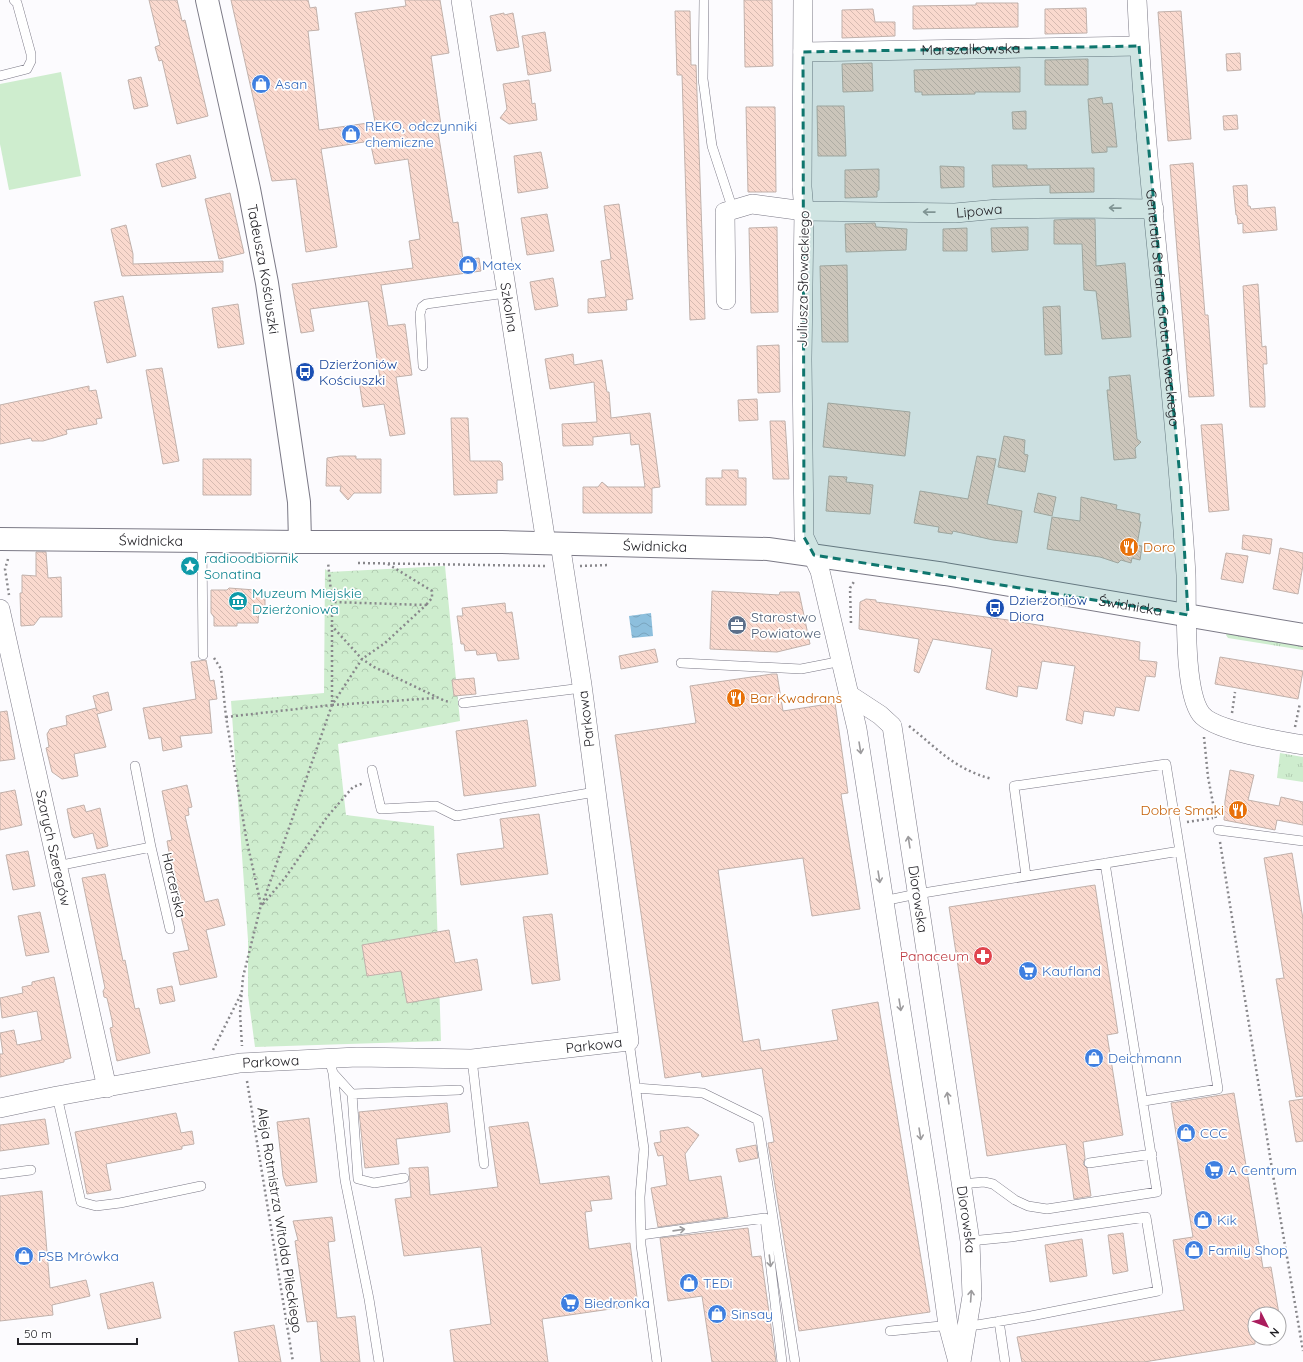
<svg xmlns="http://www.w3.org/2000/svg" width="1303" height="1362" viewBox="0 0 1303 1362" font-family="Quicksand,sans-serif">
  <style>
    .grass { fill: url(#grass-tufts) }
    .forest { fill: url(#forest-crowns) }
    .garden { fill: #ceedce }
    .water { fill: url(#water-waves) }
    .building { fill: url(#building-back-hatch); stroke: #c1b1ab }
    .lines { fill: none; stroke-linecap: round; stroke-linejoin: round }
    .service-casing { stroke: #7b7986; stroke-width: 10 }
    .minor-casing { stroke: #7b7986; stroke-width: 20 }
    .tertiary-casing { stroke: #7b7986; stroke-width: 24 }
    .path { stroke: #88878b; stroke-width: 2.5; stroke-dasharray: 2 3; stroke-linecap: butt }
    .service { stroke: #fff; stroke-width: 9 }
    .minor { stroke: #fff; stroke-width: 19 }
    .tertiary { stroke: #fff; stroke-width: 22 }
    .oneway { stroke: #9c9b9d }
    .marked { fill: #0f766e; fill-opacity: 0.2; stroke: #0f766e; stroke-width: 3; stroke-dasharray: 8 5; stroke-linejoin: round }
    .labels { text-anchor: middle; stroke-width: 3.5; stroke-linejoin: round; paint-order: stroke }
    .street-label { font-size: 14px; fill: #222126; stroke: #fff }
    .shop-label { font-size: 14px; fill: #366cbe; stroke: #fff; text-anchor: start }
    .transit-label { font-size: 14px; fill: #164399; stroke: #fff; text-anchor: start }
    .food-label { font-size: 14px; fill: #c56008; stroke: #fff; text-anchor: start }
    .culture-label { font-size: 14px; fill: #0d838f; stroke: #fff; text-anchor: start }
    .service-label { font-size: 14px; fill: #4e5e75; stroke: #fff; text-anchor: start }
    .health-label { font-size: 14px; fill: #be3a42; stroke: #fff; text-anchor: end }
  </style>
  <defs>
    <pattern id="grass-tufts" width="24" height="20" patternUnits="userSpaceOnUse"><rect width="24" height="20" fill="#ceedce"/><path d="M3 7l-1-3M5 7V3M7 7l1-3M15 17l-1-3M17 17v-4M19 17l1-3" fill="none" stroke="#b1cbb1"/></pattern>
    <pattern id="forest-crowns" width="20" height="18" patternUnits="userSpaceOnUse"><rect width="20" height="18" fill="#ceedce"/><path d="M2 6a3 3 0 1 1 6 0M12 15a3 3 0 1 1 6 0" fill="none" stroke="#b1cbb1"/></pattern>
    <pattern id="water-waves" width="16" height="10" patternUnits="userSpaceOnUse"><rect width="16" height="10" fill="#8dbfdd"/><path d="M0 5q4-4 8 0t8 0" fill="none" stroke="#79a4be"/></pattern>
    <pattern id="building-back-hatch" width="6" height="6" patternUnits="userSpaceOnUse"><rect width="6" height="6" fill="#fad9ce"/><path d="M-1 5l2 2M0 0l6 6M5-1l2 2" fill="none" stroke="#d6bab1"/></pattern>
  </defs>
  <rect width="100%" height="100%" fill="#fcfbfe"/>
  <!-- grass -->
  <path class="grass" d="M1227,632L1303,645V650L1228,638L1226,635Z
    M1280,753L1303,757V782L1277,778Z"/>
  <!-- forest -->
  <path class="forest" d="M445,566L460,721L338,744L346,815L434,826L441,1041L255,1047L248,995V940L231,701L324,693L325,569L329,572Z"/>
  <!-- garden -->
  <path class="garden" d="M61,72L81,176L9,190L0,144V84Z"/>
  <!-- water -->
  <path class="water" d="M651,613L653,636L632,638L629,616Z"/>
  <!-- building -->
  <path class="building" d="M149,0H177L182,21L185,20L208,116L177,124L162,60L159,61L155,47L160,45Z
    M231,0H308L310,8L316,7L319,30L308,31L319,130L375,122L355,13L406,6L405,0H440L449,53L431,56L442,132H438L453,223L458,222L463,260L479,258L481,271L381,285L388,326L405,324L412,375L396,377L405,434L390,436L384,404L363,407L359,381L380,378L368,301L310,309L314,331L301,333L292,284L413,268L409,241L420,239L408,159L375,164L370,141L321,149L337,247L306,252L296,179L272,181Z
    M744,0H772L773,66L745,67Z
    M976,3H1018V27L913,29V6L976,5Z
    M1086,8L1087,33L1045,34V9Z
    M873,9L875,22H895V36L842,38V10Z
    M675,11H690L691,65H696L705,319L690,320L682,75H677Z
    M1181,11L1191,139L1168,141L1158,12Z
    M504,13V15L513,13L519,47L497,51L490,16Z
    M545,32L551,71L528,75L522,36Z
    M1240,53L1241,70L1227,71L1226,54Z
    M1088,59V85H1045V60Z
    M872,63L873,91L843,92L842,64Z
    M1020,67V92H975V94L922,95V92H915L914,70Z
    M141,77L148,106L134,109L128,80Z
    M529,80L532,104L535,103L537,120L509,124L500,118L507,109L503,84Z
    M1102,97L1103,104L1112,103L1117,147H1107V152L1092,153L1088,99Z
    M817,106H844L846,156H818Z
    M746,107H775L776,192H748Z
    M1026,111V129H1013L1012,112Z
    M1237,115L1238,129L1224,130L1223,116Z
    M541,152L548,188L518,193L514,156Z
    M190,155L196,178L162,187L156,164Z
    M1193,163L1205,315H1208L1214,396L1189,397L1170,165Z
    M992,165H1027V169L1094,168V192L1050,193V185L993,187Z
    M940,166L964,167V187L941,188Z
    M879,169V190L877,191V197L845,198V170Z
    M1247,185L1248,206H1250L1251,209L1275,207L1277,230L1243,233V223L1238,224L1237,215H1236L1233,186Z
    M230,193L244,253L219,259L205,199Z
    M619,204L633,299L626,300L627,310L588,313V299L606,297L601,261L611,259L604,206Z
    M547,214L554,251L527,255L521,218Z
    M1074,219H1095L1096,266L1125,263L1131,337L1102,339L1096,291L1084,290L1082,244H1054V220Z
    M875,223L876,227L907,229L906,250L846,252L845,224Z
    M126,225L133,254V264L223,261V272L122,276L111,229Z
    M777,227L778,312L751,313L749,228Z
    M1028,227V250L992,252L991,228Z
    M967,228V251H943V229Z
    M847,265L848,342H822L820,266Z
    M553,278L558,306L535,310L530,282Z
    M1258,284L1262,347L1266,346L1267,364H1263L1265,398V407H1250L1243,286Z
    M123,296L136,356L107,363L94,302Z
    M238,304L244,344L218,348L212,308Z
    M1060,306L1062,354L1045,355L1043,307Z
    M779,345L780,392L758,393L757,346Z
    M573,354L574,365L602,360L607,392H609L611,418L650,413L660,487L652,488V513H583V487H598L602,482L608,487H645L639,444L631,445L630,433L593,437V445L563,446L562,424L597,422L594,382L550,389L545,359Z
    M162,368L179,461L163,464L146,370Z
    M1130,375L1137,439L1141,442L1135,448L1136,458L1114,460L1107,390H1110L1109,377Z
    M89,386V391L96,390L102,418L96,419L97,424L66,430L67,434L43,441H32L31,438L0,444V405Z
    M757,399L758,420L739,421L738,400Z
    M828,403L910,412L905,456L823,447Z
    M451,418H468L470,461H500L502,463L503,480H497V493L454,495Z
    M770,421H785L789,479H773Z
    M1222,424L1229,510L1209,512L1201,425Z
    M1004,436L1025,440L1024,454L1028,455L1025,472L998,467Z
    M340,456H356V459H381V493H354L348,500L340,491L341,486H326L327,458Z
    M977,456L996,459L987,504L1022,511L1017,543L993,540L953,531L952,534L938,532L939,527L914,523L920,491L968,499Z
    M203,459H251V495H203Z
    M722,470H738V478H746V505H706V478H722Z
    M829,476L847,477L846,482L873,485L870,514L826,511Z
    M1038,493L1056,497L1052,516L1034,512Z
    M1081,497L1117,505L1116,509L1140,514L1139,522H1141L1137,545L1142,546L1140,560L1132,558L1131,563L1121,560L1118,563L1100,557L1047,549L1052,517L1080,521Z
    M1243,535L1272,539L1270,554L1242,549Z
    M1280,548L1303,553V565L1298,594L1273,589Z
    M36,552H46L48,578L61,577L62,617H40L34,625L21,626L20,593H22V575L36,576Z
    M1226,553L1248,556L1243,583L1221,579Z
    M229,588L255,590L260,594H265V607L259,608L258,623H237V626H214V617L211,613V590H227Z
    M712,591L779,595L780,592H799L810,644L777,652L710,649Z
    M866,599L876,600V602L1008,620L1140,642L1139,660L1157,662L1155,677L1146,676L1139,711L1116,707L1114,716L1084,711L1082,724L1066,720L1075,666L1042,661L1037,689L1018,686L1017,697L986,689L992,649L933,639L919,673L914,671L919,639L859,629L860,602Z
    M505,603L506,613L512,612L519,659L498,661L496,653L477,655L476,650L465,651L464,644H461L457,616H463L462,608Z
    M655,649L658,662L621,669L619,656Z
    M1220,657L1303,671L1298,699L1215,684Z
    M206,660L210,681L214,680L217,699L209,700L212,733L180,736L182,747L163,751L161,737L149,739L143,708L196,699L191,662Z
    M772,674H777L783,711L835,703L848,793L841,794L860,909L812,916L803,858L718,870L743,1042L759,1039L761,1051L838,1040L832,1010L878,1002L930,1312L799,1331L768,1143L774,1142L762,1068L702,1077L701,1072L665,1078L615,735L696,723L690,686Z
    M474,678L476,694L454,696L452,680Z
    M108,692L112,710L97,714L106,747L74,754L78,776L62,779L52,772L46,748L49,747L47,734L50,729L67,725L66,716L96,708L97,711L93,696Z
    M7,711L15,759L0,761V712Z
    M527,720L536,786L464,796L456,731Z
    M1230,770L1254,775L1248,800L1279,806L1281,797L1303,802V825L1277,820L1275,830L1224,820L1225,801Z
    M187,785L192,807L188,808L189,815L185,816L205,902L218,899L225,925L206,930L217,977L180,985L173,953L189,950L177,900L181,899L169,852L167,841L172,840L162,791Z
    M15,790L22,825L0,830V793Z
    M84,805L86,812L100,808L108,846L97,849L93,833L74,838L72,835L67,809Z
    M539,814L548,874L461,885L457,854L504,848L500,819Z
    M28,851L35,886L13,890L6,855Z
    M1292,853L1303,919V1096L1296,1097L1276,979L1284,978L1264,858Z
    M105,874L123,961L125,960L135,1009L139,1008L150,1053L117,1061L110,1028L113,1027L112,1020L107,998L104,997L103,991L105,988L82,878Z
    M1095,885L1118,1033L1107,1035L1123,1135L1083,1142L1085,1158L1083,1164L1087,1168L1091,1196L1074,1199L1066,1144L987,1156L949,907Z
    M40,912L49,952L26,956L18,916Z
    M552,914L560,980L532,984L523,917Z
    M449,930L455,963L477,959L482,990L407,1003L401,971L367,976L362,945Z
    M54,977L71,1058L64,1060V1062L0,1077V1054H3L0,1033L14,1030L17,1045L42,1040L37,1011L2,1018L0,998L23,993L22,987L32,985V982Z
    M172,986L175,1001L160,1004L157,989Z
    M1234,1093L1263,1268L1271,1267L1279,1314H1255V1344L1144,1362H1022L1017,1337L1184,1310L1173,1240L1193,1237L1171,1103Z
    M1303,1099V1141L1296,1142L1289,1101Z
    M447,1103L450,1132L396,1139L399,1164L365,1168L359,1112Z
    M176,1113L181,1133L192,1131L194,1144L182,1146V1149L106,1164L111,1190L87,1194L75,1132Z
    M309,1118L317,1182L286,1186L283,1176L277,1122Z
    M45,1119L49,1144L0,1151V1125Z
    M528,1122L540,1184L609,1176L612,1199L590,1201L592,1211L585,1212L589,1249L630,1243L638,1305L542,1319L548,1362H454L450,1330L491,1324L481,1247L404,1256L395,1199L411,1197L409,1168L428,1167L430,1195L498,1187L489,1127Z
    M688,1127L699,1135L685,1154L689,1181L721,1176L728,1217L658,1227L651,1188L667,1185L663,1155L658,1156L654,1143L661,1142L660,1131Z
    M756,1145L758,1158L739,1162L736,1149Z
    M42,1191L50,1288L86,1280L90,1296L52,1305L53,1315L0,1321V1196Z
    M332,1217L335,1241L328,1242L337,1318L355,1316L360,1362H321L317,1321L307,1322L295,1241L298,1240L293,1221Z
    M748,1228L752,1257L761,1256L776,1362H712L702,1296L668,1301L660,1238Z
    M1123,1233L1128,1271L1113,1274L1108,1235Z
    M1082,1239L1087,1276L1050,1282L1045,1245Z
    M153,1282L161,1318L108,1329L100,1294Z
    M274,1325L281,1362H239L234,1332Z"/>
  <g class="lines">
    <defs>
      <path id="service" d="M704,0L703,79L712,146L733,210
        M0,76L27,69L31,61V54L17,3L14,0
        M423,366L420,314L422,307L426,304L506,293
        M202,541L203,655
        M681,663L801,669L842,661
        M463,703L582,688
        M135,766L151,847
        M372,770L381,809L436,806L456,816L595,792
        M1218,830L1303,841
        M57,866L151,847L170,929
        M1026,876L1014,786L1166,764L1218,1089L1144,1101
        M883,901L917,894L1180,851
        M629,1041L644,1149L640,1197L641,1245L657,1362
        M329,1059L333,1073L345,1180L369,1299L379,1362
        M472,1059L484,1164
        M333,1073L352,1094L459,1090
        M636,1088L703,1093L758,1120L795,1362
        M352,1094L358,1179L374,1183L404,1178
        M57,1096L81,1202L96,1206L120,1203L201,1186
        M1089,1163L1152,1154
        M0,1174L31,1170
        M961,1184L984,1182L993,1184L1015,1200L1028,1206L1047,1209L1157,1192L1105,863
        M641,1235L765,1218L782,1362
        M999,1321L1005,1362
        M965,1325H977L1031,1316L1158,1291L1146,1217L1011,1237L970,1241
        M890,1331L951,1325"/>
      <g id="minor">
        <path id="s1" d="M461,0L546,543"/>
        <path d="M803,0L802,187L804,211L802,359L804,537L820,571L857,729L931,1202L948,1325L958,1362"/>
        <path id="s2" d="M1137,0C1146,192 1175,383 1186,575C1187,607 1183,690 1201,714C1214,731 1281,741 1303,745"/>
        <path id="s3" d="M803,52L1139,46"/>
        <path id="s4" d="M726,300L725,212L752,204L804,211L955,213L998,209L1076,208L1154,209"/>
        <path id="s5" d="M0,609L107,1088"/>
        <path id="s6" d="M851,696L880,715L892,726L970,1241L972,1296L961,1362"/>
        <path id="s7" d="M0,1108L57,1096L240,1063L357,1057L472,1059L629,1041L582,685L560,543"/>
      </g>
      <g id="tertiary">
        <path id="s8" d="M207,0L249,189L267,283L299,502L300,542"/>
        <path id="s9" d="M0,539L300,542H502L768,549L945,574L1303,635"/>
      </g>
    </defs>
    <!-- service casing -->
    <use href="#service" class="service-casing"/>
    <!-- minor casing -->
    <use href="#minor" class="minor-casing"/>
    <!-- tertiary casing -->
    <use href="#tertiary" class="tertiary-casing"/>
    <!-- path -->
    <path class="path" d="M8,559L5,569L9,595
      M358,563L547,566
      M388,564L432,591V598L426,605
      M580,566L609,565
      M851,623L850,588L855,580
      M331,625L362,659L374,667L445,701L451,702
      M214,658L221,669L226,717L246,837L261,905L243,977L240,1013L242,1046
      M332,705L436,698
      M1232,713L1235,692
      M226,717L332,705L362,659L385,643L426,605L332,602L328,562
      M909,726C938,749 954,769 992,779
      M1295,727L1300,703
      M1204,737L1208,777L1216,819
      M1187,822L1213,818
      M1220,842L1272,1169L1303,1351
      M263,904L285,878L327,817L353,787L364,783
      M262,905L332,705V602
      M213,1050L241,994
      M247,1081L293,1362"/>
    <!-- service -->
    <use href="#service" class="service"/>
    <!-- minor -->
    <use href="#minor" class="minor"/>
    <!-- tertiary -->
    <use href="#tertiary" class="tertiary"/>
  </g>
  <!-- one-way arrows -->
  <defs><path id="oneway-shaft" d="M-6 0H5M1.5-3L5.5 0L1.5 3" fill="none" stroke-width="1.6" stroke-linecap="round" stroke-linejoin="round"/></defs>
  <g class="oneway">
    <use href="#oneway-shaft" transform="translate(1115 208) rotate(-179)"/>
    <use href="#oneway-shaft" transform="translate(929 212) rotate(-179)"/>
    <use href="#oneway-shaft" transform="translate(860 748) rotate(81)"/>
    <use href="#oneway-shaft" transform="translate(909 842) rotate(-99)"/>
    <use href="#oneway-shaft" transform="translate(879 877) rotate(81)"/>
    <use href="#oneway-shaft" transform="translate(900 1005) rotate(81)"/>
    <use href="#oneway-shaft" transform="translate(948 1098) rotate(-99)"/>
    <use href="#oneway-shaft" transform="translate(920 1134) rotate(81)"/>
    <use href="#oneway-shaft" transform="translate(679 1230) rotate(-8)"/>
    <use href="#oneway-shaft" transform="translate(770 1261) rotate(83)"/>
    <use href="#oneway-shaft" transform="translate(971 1296) rotate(-86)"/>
  </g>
  <!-- marked area -->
  <path class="marked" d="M1139,46L1181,488L1188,615L814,555L804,537L803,52Z"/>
  <!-- icons -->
  <defs>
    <symbol id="shop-disc" viewBox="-11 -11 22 22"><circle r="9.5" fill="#3f7fe0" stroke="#fff"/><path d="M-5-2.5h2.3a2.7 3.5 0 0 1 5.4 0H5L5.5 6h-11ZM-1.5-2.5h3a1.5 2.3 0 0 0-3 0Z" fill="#fff"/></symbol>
    <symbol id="bus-disc" viewBox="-11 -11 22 22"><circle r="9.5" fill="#1a4fb4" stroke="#fff"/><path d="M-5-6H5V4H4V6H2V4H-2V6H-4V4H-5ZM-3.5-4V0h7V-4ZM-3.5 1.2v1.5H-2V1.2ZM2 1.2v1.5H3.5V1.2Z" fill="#fff"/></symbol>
    <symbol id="restaurant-disc" viewBox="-11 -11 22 22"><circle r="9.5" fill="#e8710a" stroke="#fff"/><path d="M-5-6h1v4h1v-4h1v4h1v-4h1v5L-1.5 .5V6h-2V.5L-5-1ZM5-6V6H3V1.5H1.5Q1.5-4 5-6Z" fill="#fff"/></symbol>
    <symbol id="sight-disc" viewBox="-11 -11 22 22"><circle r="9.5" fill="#0f9aa8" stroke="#fff"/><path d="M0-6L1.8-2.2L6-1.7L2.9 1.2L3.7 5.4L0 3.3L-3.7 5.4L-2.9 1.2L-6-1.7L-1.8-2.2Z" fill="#fff"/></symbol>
    <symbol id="museum-disc" viewBox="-11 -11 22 22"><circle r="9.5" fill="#0f9aa8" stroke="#fff"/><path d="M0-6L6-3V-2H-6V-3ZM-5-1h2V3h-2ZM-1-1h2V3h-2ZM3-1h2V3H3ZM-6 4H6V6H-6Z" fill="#fff"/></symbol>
    <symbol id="office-disc" viewBox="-11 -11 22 22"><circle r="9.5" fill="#5c6f8a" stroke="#fff"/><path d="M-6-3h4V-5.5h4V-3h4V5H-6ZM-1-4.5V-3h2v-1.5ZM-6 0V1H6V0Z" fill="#fff"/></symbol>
    <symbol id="pharmacy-disc" viewBox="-11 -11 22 22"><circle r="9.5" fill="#e0444e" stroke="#fff"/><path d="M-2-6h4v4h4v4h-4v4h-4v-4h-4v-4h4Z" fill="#fff"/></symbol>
    <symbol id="supermarket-disc" viewBox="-11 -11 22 22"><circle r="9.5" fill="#3f7fe0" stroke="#fff"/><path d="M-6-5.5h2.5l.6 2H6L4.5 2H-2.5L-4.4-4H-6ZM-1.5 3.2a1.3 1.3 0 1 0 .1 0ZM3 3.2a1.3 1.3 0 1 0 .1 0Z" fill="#fff"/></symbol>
  </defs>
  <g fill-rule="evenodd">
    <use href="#shop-disc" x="250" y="73" width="22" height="22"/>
    <use href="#shop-disc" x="340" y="123" width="22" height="22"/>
    <use href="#shop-disc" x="457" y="254" width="22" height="22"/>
    <use href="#bus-disc" x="294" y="361" width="22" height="22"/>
    <use href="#restaurant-disc" x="1118" y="536" width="22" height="22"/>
    <use href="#sight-disc" x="179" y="555" width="22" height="22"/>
    <use href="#museum-disc" x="227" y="590" width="22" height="22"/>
    <use href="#bus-disc" x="984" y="597" width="22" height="22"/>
    <use href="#office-disc" x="726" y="614" width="22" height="22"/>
    <use href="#restaurant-disc" x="725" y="687" width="22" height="22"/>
    <use href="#restaurant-disc" x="1227" y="799" width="22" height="22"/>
    <use href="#pharmacy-disc" x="972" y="945" width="22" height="22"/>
    <use href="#supermarket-disc" x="1017" y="960" width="22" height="22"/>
    <use href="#shop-disc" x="1083" y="1047" width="22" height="22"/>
    <use href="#shop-disc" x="1175" y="1122" width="22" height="22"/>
    <use href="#supermarket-disc" x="1203" y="1159" width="22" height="22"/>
    <use href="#shop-disc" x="1192" y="1209" width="22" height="22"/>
    <use href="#shop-disc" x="1183" y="1239" width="22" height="22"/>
    <use href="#shop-disc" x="13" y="1245" width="22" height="22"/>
    <use href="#shop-disc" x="678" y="1272" width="22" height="22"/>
    <use href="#supermarket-disc" x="559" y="1292" width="22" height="22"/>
    <use href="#shop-disc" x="706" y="1303" width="22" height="22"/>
  </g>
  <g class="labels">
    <!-- street labels -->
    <g class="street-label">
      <text dy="5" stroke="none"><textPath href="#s3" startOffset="168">Marszałkowska</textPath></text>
      <text dy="5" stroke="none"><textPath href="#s4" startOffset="344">Lipowa</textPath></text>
      <text dy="5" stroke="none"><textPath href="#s8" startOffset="275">Tadeusza Kościuszki</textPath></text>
      <text transform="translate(803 279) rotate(-89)" y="5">Juliusza Słowackiego</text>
      <text dy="5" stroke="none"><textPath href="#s1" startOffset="311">Szkolna</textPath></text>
      <text dy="5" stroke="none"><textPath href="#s2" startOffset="309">Generała Stefana Grota-Roweckiego</textPath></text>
      <text dy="5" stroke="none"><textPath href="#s9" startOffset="151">Świdnicka</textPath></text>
      <text dy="5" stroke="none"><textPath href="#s9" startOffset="655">Świdnicka</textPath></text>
      <text dy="5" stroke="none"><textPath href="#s9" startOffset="1135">Świdnicka</textPath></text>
      <text transform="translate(586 719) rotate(-97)" y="5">Parkowa</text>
      <text dy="5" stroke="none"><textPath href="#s5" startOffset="245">Szarych Szeregów</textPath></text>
      <text transform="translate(174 885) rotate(77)" y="5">Harcerska</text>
      <text dy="5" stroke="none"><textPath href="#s6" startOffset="226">Diorowska</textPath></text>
      <text dy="5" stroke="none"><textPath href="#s7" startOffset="599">Parkowa</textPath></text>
      <text dy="5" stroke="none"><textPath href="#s7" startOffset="275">Parkowa</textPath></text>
      <text dy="5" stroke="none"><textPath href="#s6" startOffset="550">Diorowska</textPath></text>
      <text transform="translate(280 1220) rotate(81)" y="5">Aleja Rotmistrza Witolda Pileckiego</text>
    </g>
    <!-- shop labels -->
    <g class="shop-label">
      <text x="275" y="89">Asan</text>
      <text x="365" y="131">REKO, odczynniki<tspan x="365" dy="16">chemiczne</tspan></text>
      <text x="482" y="270">Matex</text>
      <text x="1042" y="976">Kaufland</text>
      <text x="1108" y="1063">Deichmann</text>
      <text x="1200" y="1138">CCC</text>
      <text x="1228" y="1175">A Centrum</text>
      <text x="1217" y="1225">Kik</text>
      <text x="1208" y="1255">Family Shop</text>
      <text x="38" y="1261">PSB Mrówka</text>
      <text x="703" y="1288">TEDi</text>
      <text x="584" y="1308">Biedronka</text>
      <text x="731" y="1319">Sinsay</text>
    </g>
    <!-- transit labels -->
    <g class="transit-label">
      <text x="319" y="369">Dzierżoniów<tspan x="319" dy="16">Kościuszki</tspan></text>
      <text x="1009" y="605">Dzierżoniów<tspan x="1009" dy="16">Diora</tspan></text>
    </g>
    <!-- food labels -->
    <g class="food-label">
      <text x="1143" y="552">Doro</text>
      <text x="750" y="703">Bar Kwadrans</text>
      <text x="1224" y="815" text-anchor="end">Dobre Smaki</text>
    </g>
    <!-- culture labels -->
    <g class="culture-label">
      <text x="204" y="563">radioodbiornik<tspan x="204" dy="16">Sonatina</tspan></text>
      <text x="252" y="598">Muzeum Miejskie<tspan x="252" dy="16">Dzierżoniowa</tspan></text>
    </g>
    <!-- service labels -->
    <g class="service-label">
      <text x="751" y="622">Starostwo<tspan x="751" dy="16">Powiatowe</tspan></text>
    </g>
    <!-- health labels -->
    <g class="health-label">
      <text x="969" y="961">Panaceum</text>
    </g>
  </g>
  <!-- north arrow -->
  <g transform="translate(1267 1326) rotate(132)"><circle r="19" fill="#ffffff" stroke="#a7a6a8"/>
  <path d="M0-3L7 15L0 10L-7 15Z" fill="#aa1d5d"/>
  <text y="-6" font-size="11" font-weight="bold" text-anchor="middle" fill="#222126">N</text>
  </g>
  <!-- scale -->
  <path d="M18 1338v6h119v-6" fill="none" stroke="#222126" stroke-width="2"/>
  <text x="24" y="1338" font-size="12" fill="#222126" stroke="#ffffff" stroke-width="3" paint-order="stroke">50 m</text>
</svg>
